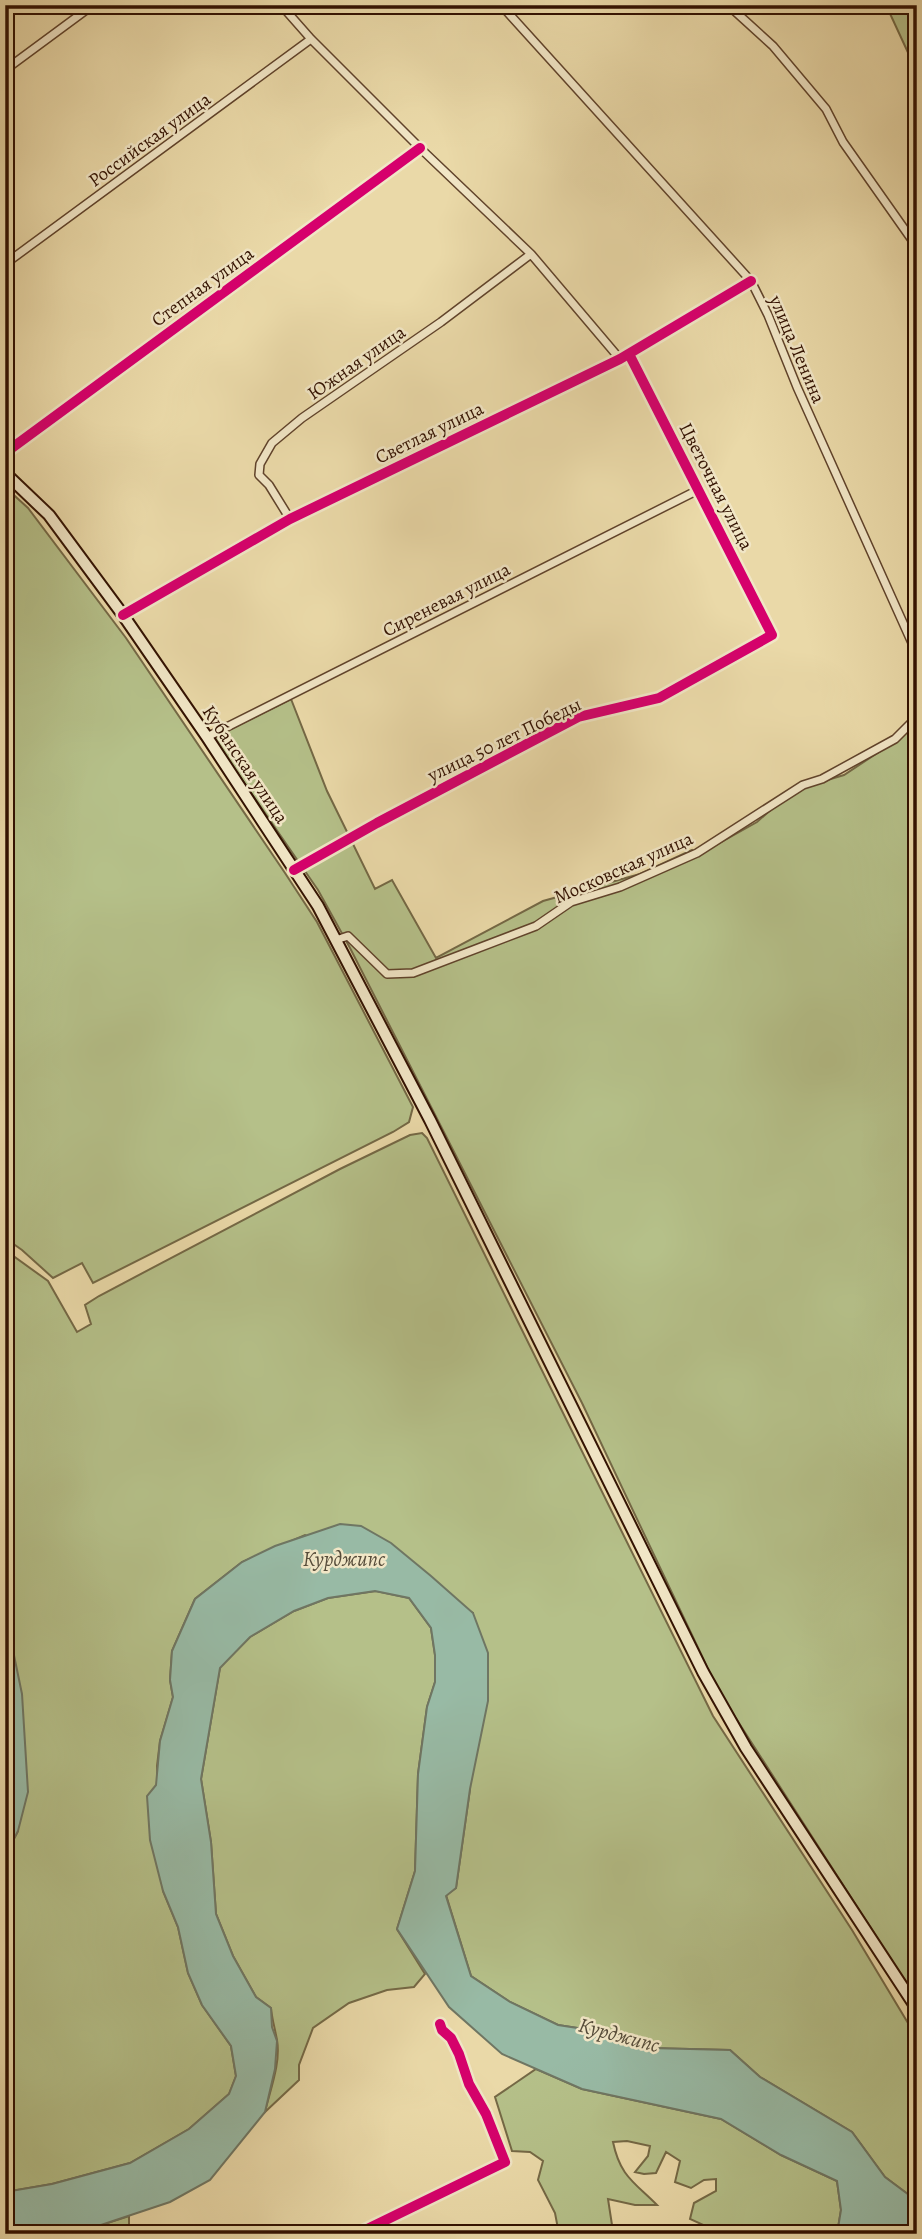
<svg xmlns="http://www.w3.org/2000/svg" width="922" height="2239" viewBox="0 0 922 2239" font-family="Alegreya,serif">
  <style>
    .green { fill: #b5c089; stroke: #746845; stroke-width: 2 }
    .water { fill: #98baa5; stroke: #6f7663; stroke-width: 2 }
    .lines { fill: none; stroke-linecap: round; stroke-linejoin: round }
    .minor-casing { stroke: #60432b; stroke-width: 10 }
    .secondary-casing { stroke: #321101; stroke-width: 14 }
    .minor { stroke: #f1e6c6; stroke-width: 7 }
    .secondary { stroke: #f1e6c6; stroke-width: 10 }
    .cycleway-casing { stroke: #f1e6c6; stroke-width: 15 }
    .cycleway { stroke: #d6006c; stroke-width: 10 }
    .labels { text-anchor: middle; stroke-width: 5; stroke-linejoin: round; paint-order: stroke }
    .street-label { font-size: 19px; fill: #321101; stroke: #f1e6c6 }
    .water-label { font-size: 21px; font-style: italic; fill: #564c3a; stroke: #f1e6c6 }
  </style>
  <rect width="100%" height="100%" fill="#ead9a8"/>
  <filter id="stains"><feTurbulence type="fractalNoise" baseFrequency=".00286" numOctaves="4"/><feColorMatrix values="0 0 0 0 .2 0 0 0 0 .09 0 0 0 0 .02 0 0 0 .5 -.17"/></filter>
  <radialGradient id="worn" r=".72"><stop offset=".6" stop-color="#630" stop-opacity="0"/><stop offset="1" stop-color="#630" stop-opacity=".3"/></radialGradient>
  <!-- green -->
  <path class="green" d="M886,5H917V72Z
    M5,487L28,508L126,638L285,873L317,922L413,1107L409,1122L393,1132L93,1283L82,1263L53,1278L22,1250L5,1238Z
    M291,699L327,791L375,889L392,880L436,958L543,901L640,874L692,850L698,855L757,822L775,806L807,786L844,775L900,738L917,721V2000L719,1692L582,1403L350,948L318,890L213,738Z
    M422,1133L427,1138L713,1716L852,1930L917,2038V2234H909L912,2226L909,2195L885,2177L852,2132L760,2077L730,2050L649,2048L597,2031L558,2025L510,2002L471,1976L446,1895L456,1888L470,1789L473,1613L305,1535L242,1562L195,1599L172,1651L170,1680L173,1697L160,1741L157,1766L163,1891L178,1927L188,1973L202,2005L231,2046L236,2076L229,2094L189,2129L130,2163L52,2184L5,2192V1856L18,1831L5,1612V1250L48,1281L77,1332L91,1324L85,1305L99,1296L340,1169L410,1135Z
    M376,1591L409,1598L431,1628L435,1655V1682L427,1707L418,1774L415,1871L397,1929L425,1974L414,1987L387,1990L349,2003L313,2028L299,2065V2080L265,2112C270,2090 281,2063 277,2040C275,2029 272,2019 271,2008L256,1997L233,1956L216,1914L211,1842L201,1779L220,1667L250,1637L294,1611L328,1598Z
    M536,2069L582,2089L721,2119L781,2155L837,2181L841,2210L837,2234H707L708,2227L690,2219L694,2203L716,2191V2179L704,2180L691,2188L675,2182L680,2161L666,2152L656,2173L644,2174L635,2172L648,2156L650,2146L627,2141L613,2142C620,2176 634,2182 657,2205H635L608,2199L612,2225L622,2234H559L555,2213L538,2180L543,2161L530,2152L512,2151L495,2097Z
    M129,2216V2225L110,2234H44L89,2229Z"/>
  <!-- water -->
  <path class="water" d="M340,1524L361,1526L391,1543L431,1576L473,1613L488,1653V1701L470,1789L456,1888L446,1896L471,1976L510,2002L558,2025L597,2031L649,2048L730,2050L760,2077L852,2132L885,2177L909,2195L912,2226L909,2234H837L841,2210L837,2181L781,2155L721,2119L582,2089L502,2054L449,2007L397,1929L415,1871L418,1774L427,1707L435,1682V1655L431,1628L409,1598L375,1591L328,1598L294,1611L250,1637L220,1668L201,1779L211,1842L216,1914L233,1956L256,1997L271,2008L272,2027L277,2041L275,2069L265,2112L210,2180L170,2202L89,2229L44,2234H5V2192L52,2184L130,2163L189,2129L229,2094L236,2076L231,2046L202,2005L188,1973L178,1927L163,1891L150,1840L147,1796L156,1785L160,1741L173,1697L170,1680L172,1651L195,1599L242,1562L275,1546Z
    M5,1612L22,1694L28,1792L18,1831L5,1856Z"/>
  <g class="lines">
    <defs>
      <path id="minor" d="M281,5L311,39L420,148L531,254L620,359
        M501,5L751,281L768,315L797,387L917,654
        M728,5L773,46L826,109L843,142L917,247
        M5,70L93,5
        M5,264L311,39
        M5,453L420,148
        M290,519L269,485L259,475L260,464L272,443L302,418L441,322L531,254
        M123,615L290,519L620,359L751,281
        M207,737L700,489
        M294,870L377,823L578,717L659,698L772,635L629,354
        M336,940L348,936L387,974L413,973L536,926L571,902L620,887L697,853L803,785L822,779L895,739L917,717
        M357,2234L505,2162L486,2114L469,2084L459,2054L451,2038L442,2030L440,2024"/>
      <path id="secondary" d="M5,473L49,515L123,615L207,737L318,906L430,1120L703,1672L746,1748L917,2009"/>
    </defs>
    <!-- minor casing -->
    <use href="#minor" class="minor-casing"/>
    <!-- secondary casing -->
    <use href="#secondary" class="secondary-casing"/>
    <!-- minor -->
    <use href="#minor" class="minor"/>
    <!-- secondary -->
    <use href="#secondary" class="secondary"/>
    <defs>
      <path id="cycleway" d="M5,453L420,148
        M123,615L290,519L620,359L751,281
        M294,870L377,823L578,717L659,698L772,635L629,354
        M357,2234L505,2162L486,2114L469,2084L459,2054L451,2038L442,2030L440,2024"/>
    </defs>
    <!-- cycleway casing -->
    <use href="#cycleway" class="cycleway-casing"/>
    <!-- cycleway -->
    <use href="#cycleway" class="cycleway"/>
  </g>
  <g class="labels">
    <!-- street labels -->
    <g class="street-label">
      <text transform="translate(149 139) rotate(-36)" y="7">Российская улица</text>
      <text transform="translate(202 286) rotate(-36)" y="7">Степная улица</text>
      <text transform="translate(798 349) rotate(67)" y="7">улица Ленина</text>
      <text transform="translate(356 362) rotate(-35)" y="7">Южная улица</text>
      <text transform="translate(429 432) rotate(-26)" y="7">Светлая улица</text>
      <text transform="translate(717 486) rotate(63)" y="7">Цветочная улица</text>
      <text transform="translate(446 599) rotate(-27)" y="7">Сиреневая улица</text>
      <text transform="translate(504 739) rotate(-26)" y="7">улица 50 лет Победы</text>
      <text transform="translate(246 764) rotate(56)" y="7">Кубанская улица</text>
      <text transform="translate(623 867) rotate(-24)" y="7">Московская улица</text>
    </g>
    <!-- water labels -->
    <g class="water-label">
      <text x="344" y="1566">Курджипс</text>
      <text transform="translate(619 2035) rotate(15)" y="7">Курджипс</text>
    </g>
  </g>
  <!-- margin -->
  <rect width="922" height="2239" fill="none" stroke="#ead9a8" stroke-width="28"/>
  <rect x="7" y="7" width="908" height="2225" fill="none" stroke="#321101" stroke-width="3.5"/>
  <rect x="14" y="14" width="894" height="2211" fill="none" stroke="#321101" stroke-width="2"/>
  <rect width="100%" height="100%" filter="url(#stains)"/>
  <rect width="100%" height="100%" fill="url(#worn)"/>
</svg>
